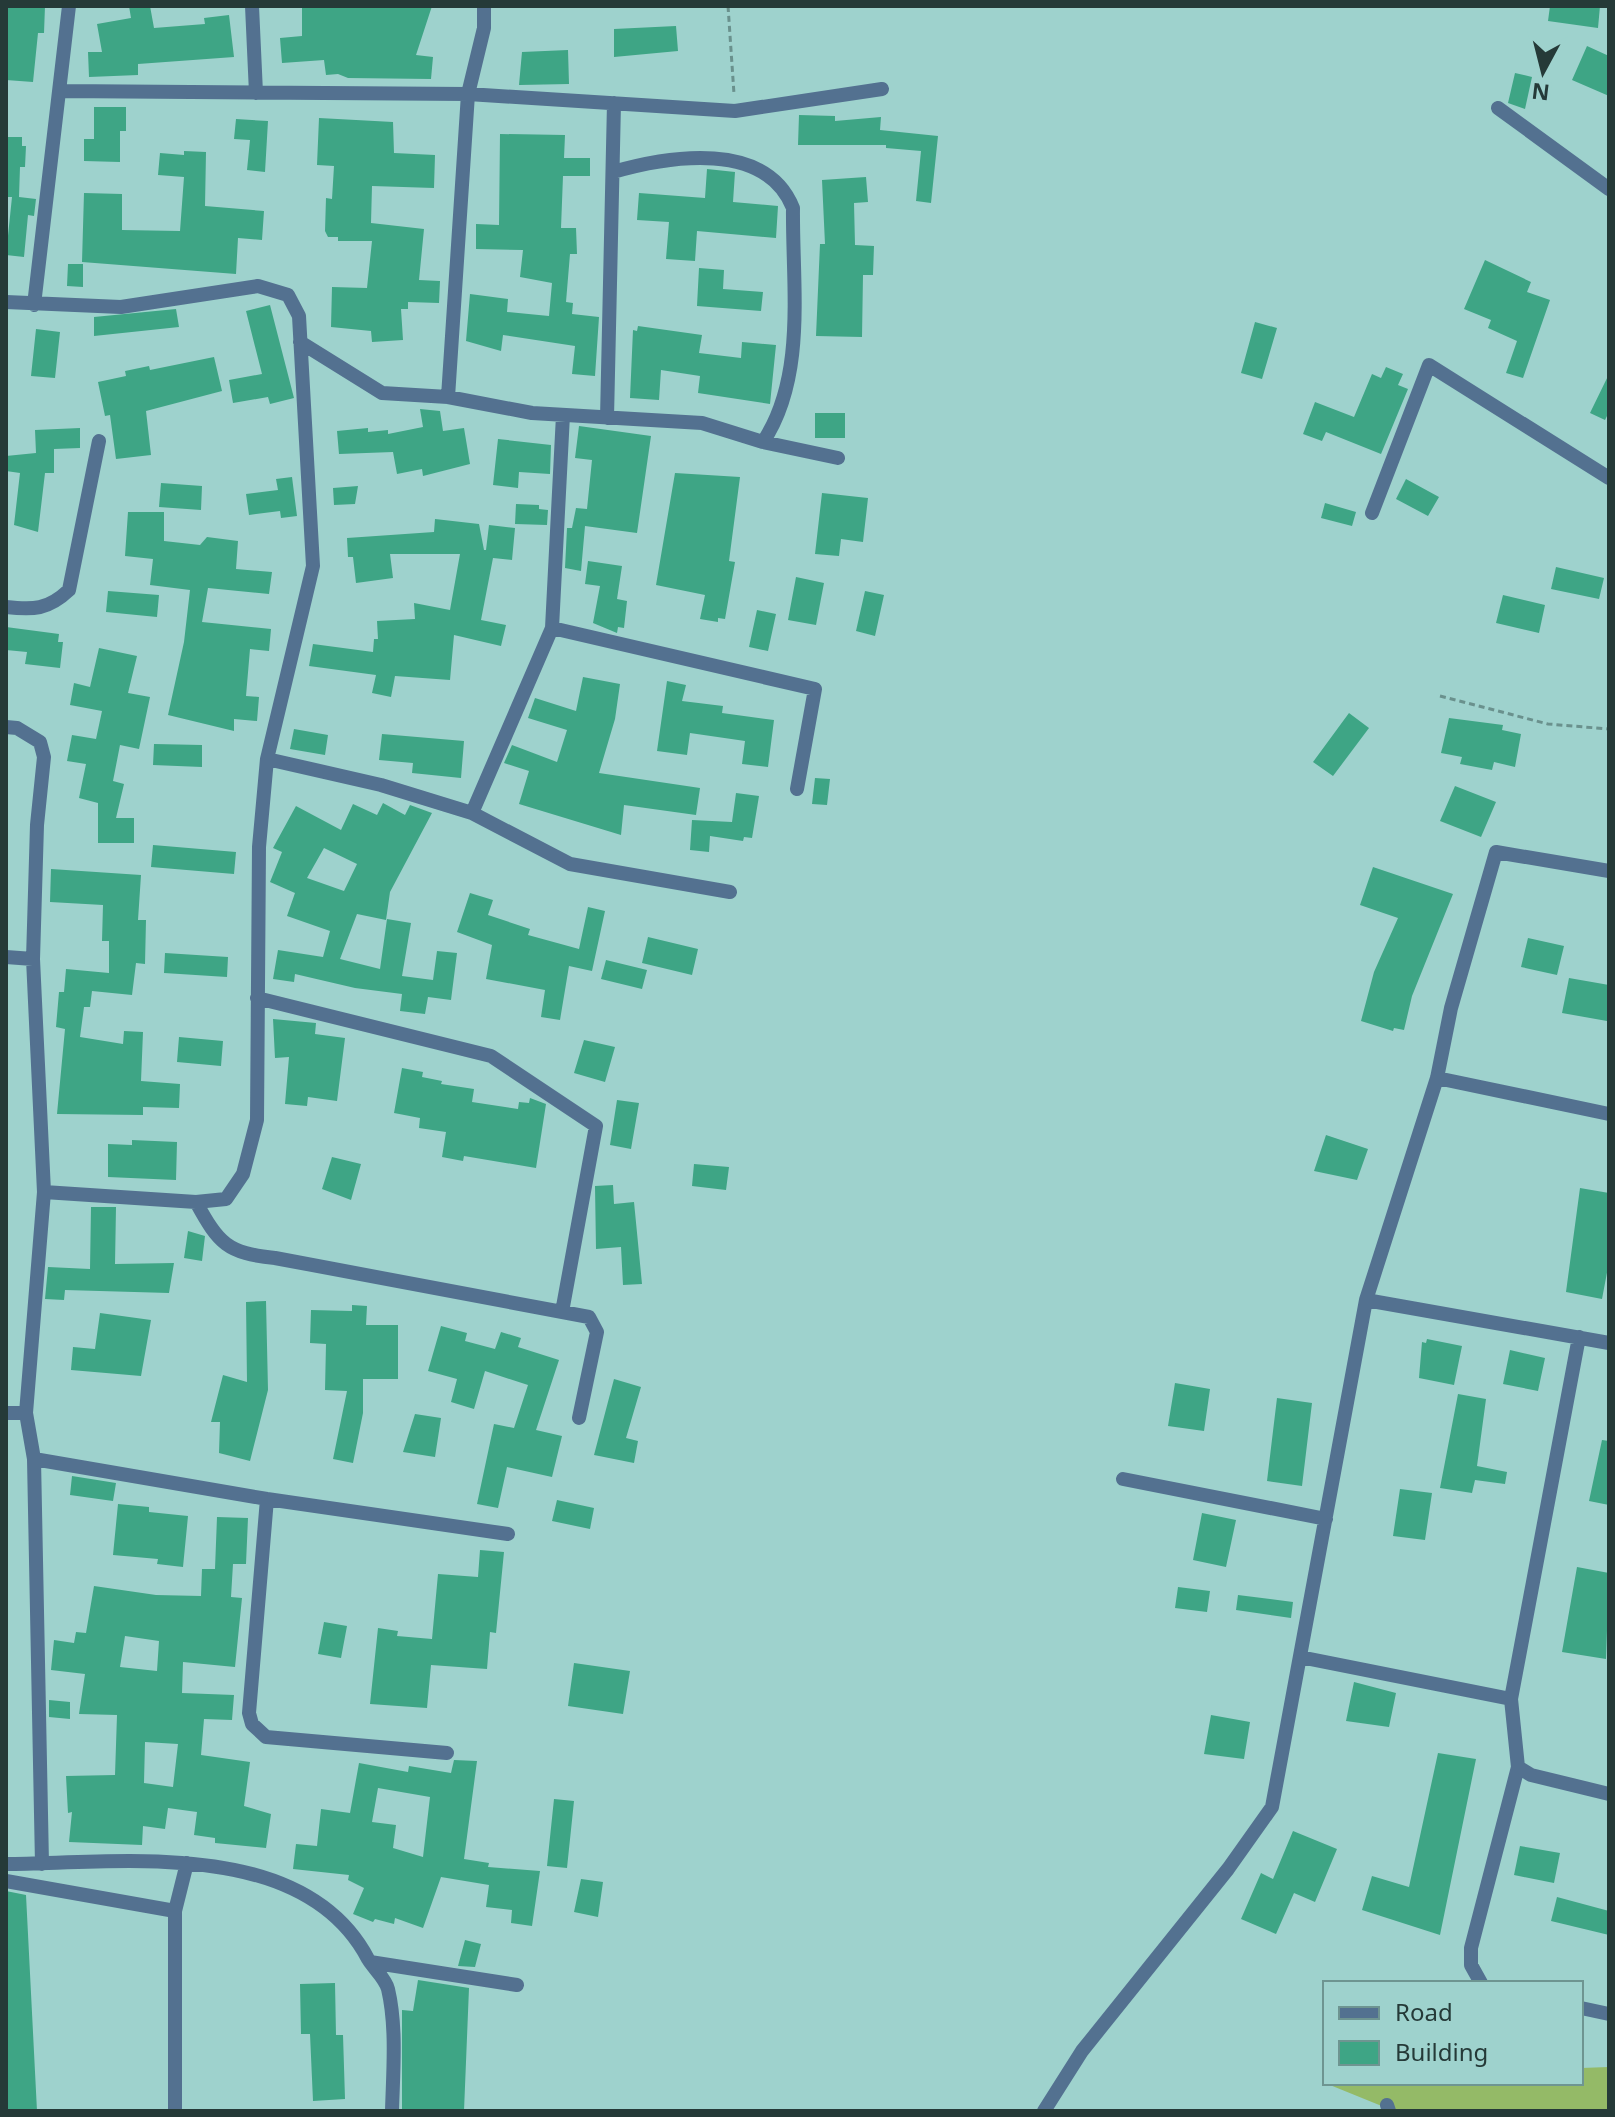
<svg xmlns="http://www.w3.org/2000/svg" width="1615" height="2117" viewBox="0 0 1615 2117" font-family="'Noto Sans',sans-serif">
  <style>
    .green { fill: #94ba67 }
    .building { fill: #3ea585; fill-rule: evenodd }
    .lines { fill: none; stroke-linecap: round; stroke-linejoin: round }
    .path { stroke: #6a918d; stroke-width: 3; stroke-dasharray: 6 4; stroke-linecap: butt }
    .minor { stroke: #537190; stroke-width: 14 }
  </style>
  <rect width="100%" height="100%" fill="#9ed2cd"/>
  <!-- green -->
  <path class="green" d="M1609,2067V2111H1394L1325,2083H1581V2068Z"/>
  <!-- building -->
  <path class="building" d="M6,6H45L44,33H38L33,82L6,80Z
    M129,6H150L154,28L205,24L204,18L229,15L234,57L138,64V75L89,77L88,52H102L97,24L131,18Z
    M302,6H432L416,55L433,57L431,79L348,78L338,74L326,75L324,60L282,63L280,38L302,36Z
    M1550,6H1600L1598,28L1548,21Z
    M676,26L678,51L614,57V29Z
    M1587,46L1609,56V96L1572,80Z
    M568,50L569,84L519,85L522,52Z
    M1515,73L1532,77L1525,109L1508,103Z
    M94,107H126V131H120V162L84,161V139H94Z
    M799,115L835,116V121L881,117L880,130L938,136L931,203L916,201L921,151L886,148V145H798Z
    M319,118L393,122L394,153L435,155L434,188L372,186L371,223L424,229L419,280L440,281L439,303L408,302V309H401L403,340L372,342L371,331L331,327L332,287L367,288L372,241H338V237H328L325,231L326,198L332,199L334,166L317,165Z
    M236,119L268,121L265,172L247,170L250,140L234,139Z
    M500,134L565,135L564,158H590V176H563L561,228H576L577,254H570L566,302L573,303L572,314L599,317L595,376L572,374L575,346L503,335L501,351L466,341L470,294L508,299L507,312L549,316L552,283L520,277L523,250L476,249V224L499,225Z
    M6,137H22V146H26L25,167H20L19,197L36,199L34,216L28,215L24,257L6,255L12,197H6Z
    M184,151L206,152L205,206L264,211L262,240L238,238L236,274L82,262L84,193L122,194V230L180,231L184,177L158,175L160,153L184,155Z
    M707,169L735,172L733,202L778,206L776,238L697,231L695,261L666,259L669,222L637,220L639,193L705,198Z
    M866,177L868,202L854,203L855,245L874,246L873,275H863L862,337L816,336L820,244H825L822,180Z
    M1485,260L1531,282L1527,292L1550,300L1523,378L1506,373L1517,341L1488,328L1491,320L1464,309Z
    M68,264H83V287L67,286Z
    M699,268L724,270L723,289L763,292L761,311L697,306Z
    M270,305L294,398L270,404L268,397L233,403L229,380L262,374L246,311Z
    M176,309L179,327L94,336V317Z
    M1255,322L1277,328L1262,379L1241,373Z
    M638,326L702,335L699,353L741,358L742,342L776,345L770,404L698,393L700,376L661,370L659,400L630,398L633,330L637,331Z
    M36,329L60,332L55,378L31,376Z
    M214,357L222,391L146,411L151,455L116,459L110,415L105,416L98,382L126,376L125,371L149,366L150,370Z
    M1386,367L1403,374L1398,385L1408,389L1381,454L1326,432L1322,441L1303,434L1315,402L1354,417L1372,374L1381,378Z
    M1609,374V412L1605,420L1590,413Z
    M420,409L440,411L443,431L464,428L470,464L423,476L422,469L397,474L393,452L339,454L337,431L368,428V432L388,430V434L423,427Z
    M815,413H845V438H815Z
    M579,426L651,436L637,533L585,526L581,571L565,568L567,528H572L576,508L587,509L592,460L575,458Z
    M80,428V448L54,449V473H45L38,532L14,525L20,473L6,471V456L36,453L35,430Z
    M498,439L551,445L550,474L519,472L518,488L493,485Z
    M675,473L740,477L729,561L735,562L725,619L718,618V622L700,619L705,595L656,585Z
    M292,477L297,516L281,518L280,511L249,515L246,494L278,490L276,479Z
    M1406,479L1439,497L1428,516L1396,499Z
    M161,483L202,486L201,510L159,507Z
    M358,486L355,504L334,505L333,488Z
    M822,493L868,498L863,542L841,539L839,556L815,554Z
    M1325,503L1356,512L1352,526L1321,518Z
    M516,504L539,505V509L548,510L547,525L515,524Z
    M128,512H164V541L200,545L207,537L238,541L236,569L272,572L269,594L208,588L202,622L271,629L269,651L250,649L246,696L259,697L257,721L234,719V731L168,715L184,642L190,590L150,585L153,559L125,556Z
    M435,519L479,524L484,550H486L489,525L515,528L512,560L493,558L481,620L506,625L501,646L454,635L450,680L395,676L391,697L372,693L376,675L309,666L313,644L373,652L374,639H378L377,621L415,619L414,603L450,610L460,554H390L393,578L356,583L353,557H348L347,538L434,532Z
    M588,561L622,566L617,599L627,601L624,628L618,627L617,633L593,623L600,586L585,584Z
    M1556,567L1604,578L1599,599L1551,589Z
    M796,577L824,583L816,625L788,620Z
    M108,591L159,595L157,617L106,612Z
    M865,591L884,595L875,636L856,631Z
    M1503,595L1545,605L1539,633L1496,623Z
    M757,610L776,614L768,651L749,647Z
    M6,627L59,634L58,642H63L60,668L25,664L27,652L6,650Z
    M99,648L137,656L128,693L150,697L139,749L120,745L113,781L124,784L116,818H134V843H98V803L79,798L86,764L67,761L72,735L96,739L102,711L70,705L74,683L90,687Z
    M583,677L620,684L615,719L599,773L700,788L696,815L624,805L621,835L519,804L529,771L504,763L512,745L557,762L567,730L528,718L535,698L576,711Z
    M667,681L686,685L682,701L723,706L722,713L774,720L768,767L742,764L745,741L690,733L687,755L657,751Z
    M1349,713L1369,728L1333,776L1313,762Z
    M1449,718L1503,725L1502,730L1521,734L1515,767L1494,762L1492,770L1460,764L1462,757L1441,753Z
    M294,729L328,735L325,755L290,749Z
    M382,734L464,741L461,778L412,773L413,763L379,760Z
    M154,744L202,745V767L153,765Z
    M815,778L830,779L827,805L812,804Z
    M1455,786L1496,802L1481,837L1440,821Z
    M736,793L759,796L752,838L744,837L743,841L710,836L709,852L690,850L692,820L732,822Z
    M383,803L405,815L410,805L432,813L390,892L386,920L357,914L340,959L380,969L387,919L411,923L402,976L433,980L437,951L457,953L451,1000L428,997L425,1014L400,1011L402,994L355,988L295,974L294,982L273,979L278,950L323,957L330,931L287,916L295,893L270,882L282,852L273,848L296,806L341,830L353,804L377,815ZM324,848L357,864L344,891L307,878Z
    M153,845L236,852L234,874L151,867Z
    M1373,867L1453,894L1412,996L1404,1030L1394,1028L1393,1031L1361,1021L1374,972L1398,918L1360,905Z
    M51,869L141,875L138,920H146L145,964L136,963L132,995L92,991L90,1007H84L80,1037L123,1044L124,1031L143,1032L141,1081L180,1084L179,1108L143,1107V1115L57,1114L65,1029L56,1027L59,992H64L66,969L109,973V941H102L103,905L50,902Z
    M470,893L493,900L488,915L530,929L528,935L579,949L588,907L605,911L592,971L569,966L560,1020L541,1017L545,990L486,979L492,945L457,932Z
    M648,937L698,949L692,975L642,963Z
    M1528,938L1564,946L1557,975L1521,967Z
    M165,953L228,957L227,977L164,973Z
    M606,960L647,970L642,989L601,979Z
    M1569,978L1609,985L1607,1021L1562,1013Z
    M273,1019L316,1023L315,1034L345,1038L337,1101L308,1097L307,1106L285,1104L289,1057L275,1058Z
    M179,1037L223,1041L221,1066L177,1062Z
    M584,1040L615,1047L605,1082L574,1073Z
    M402,1068L423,1072L422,1077L442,1081L441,1084L474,1089L472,1102L518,1109L519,1102L529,1103L530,1098L546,1104L536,1168L464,1156L463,1161L442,1157L446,1132L419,1128L420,1118L394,1113Z
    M617,1100L639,1103L631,1149L610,1145Z
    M1326,1135L1368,1149L1357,1180L1314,1171Z
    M132,1140L177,1142L176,1180L108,1177V1144L132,1145Z
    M332,1157L361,1164L351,1200L322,1189Z
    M694,1164L729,1167L726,1190L692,1186Z
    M613,1185L614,1204L634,1202L642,1284L623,1285L621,1247L596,1249L595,1186Z
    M1580,1188L1609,1193V1262L1602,1299L1566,1292Z
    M91,1207H116L115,1264L174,1263L169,1293L65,1290L64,1300L45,1299L48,1267L90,1269Z
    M188,1231L205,1236L202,1261L184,1258Z
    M266,1301L268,1390L250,1461L219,1453L220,1422H211L223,1375L247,1382L246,1302Z
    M352,1305L367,1306L366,1325H398V1379H363V1413L353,1463L333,1459L347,1391L325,1390L326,1344L310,1343L311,1310L352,1311Z
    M100,1313L151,1320L141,1376L71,1370L73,1347L95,1349Z
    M441,1326L467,1333L465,1341L495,1349L501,1332L521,1338L518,1347L559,1360L536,1430L562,1436L552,1477L507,1467L498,1508L477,1504L494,1424L514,1428L528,1385L485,1371L474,1409L451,1402L457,1379L428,1371Z
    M1427,1339L1462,1346L1454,1385L1419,1378L1422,1342L1426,1343Z
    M1510,1350L1545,1358L1538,1391L1503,1384Z
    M614,1379L641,1387L626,1438L638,1441L634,1463L594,1455Z
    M1175,1383L1210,1389L1204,1431L1168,1426Z
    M1458,1394L1486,1399L1477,1466L1507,1472L1505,1484L1475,1480L1472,1493L1440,1488Z
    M1277,1398L1312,1403L1302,1486L1267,1481Z
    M415,1414L441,1418L435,1457L403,1452Z
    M1602,1440L1609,1441V1505L1589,1501Z
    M72,1476L116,1483L113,1501L70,1495Z
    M1400,1489L1432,1493L1425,1540L1393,1536Z
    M557,1500L594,1508L590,1529L552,1521Z
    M118,1504L149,1507V1512L188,1516L183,1567L157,1564L158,1559L113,1555Z
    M1202,1513L1236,1520L1226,1567L1193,1560Z
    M217,1517L248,1518L246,1564H233L231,1597L242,1598L235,1667L183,1662L182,1693L234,1695L232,1720L204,1719L201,1755L250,1762L244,1806L271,1814L266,1848L215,1843V1838L194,1835L197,1812L168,1808L165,1829L143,1826L142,1845L69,1842L72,1812L68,1813L66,1776L115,1775L117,1715L79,1714L85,1674L51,1670L54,1640L74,1643L76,1632L86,1633L94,1586L156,1595L201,1596L202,1569H215ZM125,1636L159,1641L157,1671L120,1667ZM145,1742L178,1744L173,1787L144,1783Z
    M480,1550L504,1552L496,1633L490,1632L487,1669L431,1665L427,1708L370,1704L378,1628L398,1631L397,1636L432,1639L438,1574L478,1577Z
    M1577,1567L1609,1573L1606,1659L1562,1652Z
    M1178,1587L1210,1591L1207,1612L1175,1608Z
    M1238,1595L1293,1602L1291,1618L1236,1610Z
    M324,1622L347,1626L341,1658L318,1654Z
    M574,1663L630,1671L623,1714L568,1706Z
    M1354,1682L1396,1693L1389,1727L1346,1721Z
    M49,1700L70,1702V1719L49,1717Z
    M1211,1715L1250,1722L1244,1759L1204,1754Z
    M1438,1753L1476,1759L1440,1935L1362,1910L1372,1876L1409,1887Z
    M454,1760L477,1761L464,1859L489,1863L488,1867L540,1871L532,1926L511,1923L512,1910L486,1907L489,1885L441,1877L423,1928L395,1918L394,1924L375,1919L373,1922L353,1914L364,1888L348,1880L349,1875L293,1869L296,1844L317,1846L321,1809L350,1813L359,1763L408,1772L409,1766L451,1773ZM378,1788L430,1797L423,1857L393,1848L396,1825L372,1822Z
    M554,1799L574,1801L567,1868L547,1866Z
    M1293,1831L1337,1849L1315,1902L1294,1893L1276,1934L1241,1919L1261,1873L1273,1879Z
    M1520,1846L1560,1853L1554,1883L1514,1875Z
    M581,1879L603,1882L598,1917L574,1912Z
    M6,1891L26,1895L37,2111H6Z
    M1557,1897L1609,1911V1935L1551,1921Z
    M465,1940L481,1944L475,1967L458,1966Z
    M418,1980L469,1988L464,2111H402V2010L413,2011Z
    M335,1983L336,2035H343L345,2099L313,2101L310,2034H301L300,1984Z"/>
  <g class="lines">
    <!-- path -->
    <path class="path" d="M728,6L734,94
      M1440,696L1548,724L1609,729"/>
    <!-- minor -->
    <path class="minor" d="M252,6L256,93
      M61,91L468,94L735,111L882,89
      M1498,108L1609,189
      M613,172C669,156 766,140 793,208C792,284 807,376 763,442
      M6,302L121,307L258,286L288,295L299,316L313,566L267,759L259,847L257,1120L243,1174L226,1199L196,1202L44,1192
      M34,305L69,6
      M300,342L382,393L448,397L532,413L702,423L763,442L838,458
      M448,397L468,94L484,28V6
      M607,418L614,103
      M1372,513L1429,365L1609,478
      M6,607C33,610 48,610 69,590L99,441
      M552,628L815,689L797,789
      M6,727L17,728L40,742L44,757L37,825L33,959
      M267,759L381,785L472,813L570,864L730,892
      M472,813L552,628L563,415
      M6,957L33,959L44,1192L26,1413L34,1459L42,1864
      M257,998L491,1056L596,1126L562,1312
      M1437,1078L1609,1114
      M196,1202C219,1244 227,1253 275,1258L589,1317L597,1332L579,1418
      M1366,1300L1609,1343
      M1579,1337L1511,1699L1518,1767L1531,1775L1609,1794
      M6,1413H26
      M34,1459L267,1499L508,1534
      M1123,1479L1326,1519
      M267,1499L249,1713L252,1724L266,1737L447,1753
      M1300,1657L1511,1699
      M6,1864C122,1863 304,1837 368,1959C374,1969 385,1978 388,1989C397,2027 393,2073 392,2111
      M6,1881L175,1911
      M370,1962L517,1985
      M1481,1983L1471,1965V1948L1518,1767
      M1581,2008L1609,2014
      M1387,2105L1389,2111
      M175,2111V1911L187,1863
      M1044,2111L1082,2051L1228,1869L1272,1807L1366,1300L1437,1078L1451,1008L1496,852L1609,871"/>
  </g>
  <!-- border -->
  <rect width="1615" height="2117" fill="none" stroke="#253a38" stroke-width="16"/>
  <!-- legend -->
  <rect x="1323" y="1981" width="260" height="104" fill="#9ed2cd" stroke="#6e9591" stroke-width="2"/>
  <rect x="1339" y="2007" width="40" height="12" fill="#537190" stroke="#6e9591" stroke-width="2"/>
  <text x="1395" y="2021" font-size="24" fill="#253a38">Road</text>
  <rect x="1339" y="2041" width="40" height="24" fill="#3ea585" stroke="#6e9591" stroke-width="2"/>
  <text x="1395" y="2061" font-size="24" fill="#253a38">Building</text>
  <!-- north arrow -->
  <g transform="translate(1543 72) rotate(187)" stroke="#9ed2cd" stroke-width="6" paint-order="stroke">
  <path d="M0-6L14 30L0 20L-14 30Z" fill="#253a38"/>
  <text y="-12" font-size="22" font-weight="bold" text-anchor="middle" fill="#253a38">N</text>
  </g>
</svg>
